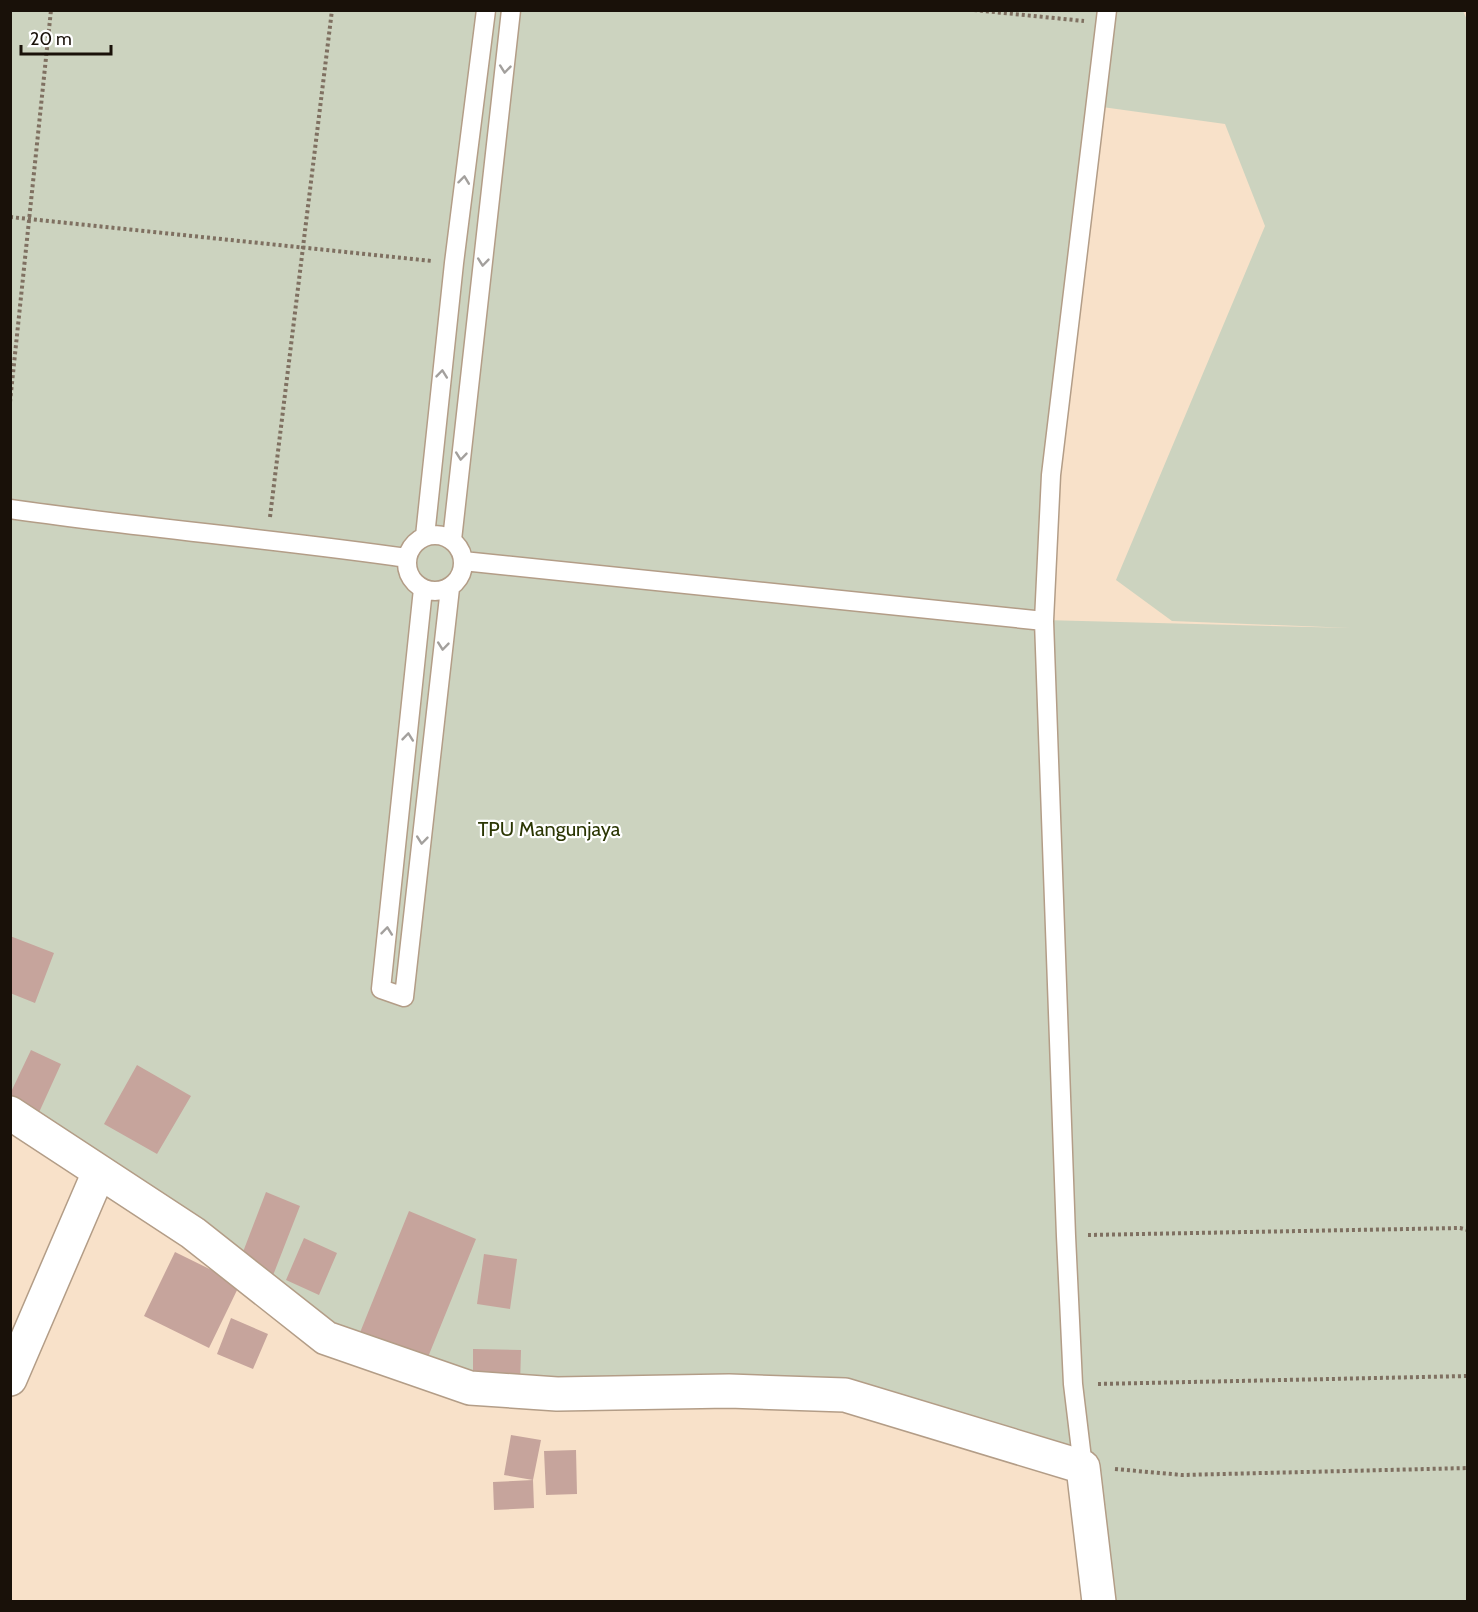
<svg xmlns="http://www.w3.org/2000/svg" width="1478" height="1612" viewBox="0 0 1478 1612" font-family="Cabin,sans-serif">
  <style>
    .green { fill: #ccd3bf; fill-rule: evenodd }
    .building { fill: #c6a49c }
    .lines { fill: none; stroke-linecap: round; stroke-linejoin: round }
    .service-casing { stroke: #b39d87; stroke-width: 21 }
    .minor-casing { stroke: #b39d87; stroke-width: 36 }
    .path { stroke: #7f7061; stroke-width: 4; stroke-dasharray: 3 3; stroke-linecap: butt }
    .service { stroke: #fff; stroke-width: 18 }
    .minor { stroke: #fff; stroke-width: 33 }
    .oneway { stroke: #a3a09d }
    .labels { text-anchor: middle; stroke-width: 4.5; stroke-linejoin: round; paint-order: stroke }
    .park-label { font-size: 20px; fill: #2b3603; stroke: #fff }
  </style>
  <rect width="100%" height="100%" fill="#f8e1c9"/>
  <!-- green -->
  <path class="green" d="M10,11H1463L1468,22L1467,1601H1096L1074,1460L845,1395L557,1394L326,1338L11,1113ZM1095,106L1225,124L1265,226L1116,580L1172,621L1351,628L1044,620Z"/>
  <!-- building -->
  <path class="building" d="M10,936L54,953L35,1003L10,993Z
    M31,1050L61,1064L36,1119L10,1107V1094Z
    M137,1065L191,1096L157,1154L104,1124Z
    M266,1192L300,1206L272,1278L238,1265Z
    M409,1211L476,1239L426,1362L359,1335Z
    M304,1238L337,1253L319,1295L286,1280Z
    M175,1252L240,1284L209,1348L144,1316Z
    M484,1254L517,1259L510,1309L477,1304Z
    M231,1318L268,1334L253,1369L217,1354Z
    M473,1349L521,1350L520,1385L473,1384Z
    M511,1435L541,1440L533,1480L504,1475Z
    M576,1450L577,1494L546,1495L544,1451Z
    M533,1480L534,1508L494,1510L493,1482Z"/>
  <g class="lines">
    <defs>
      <path id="service" d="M10,509C142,528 275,539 407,558
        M407 563a28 28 0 1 1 56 0a28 28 0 1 1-56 0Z
        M425,536L454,263L486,10
        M452,540L511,10
        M463,561L1044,621
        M423,589L381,989L404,997L450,588
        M1083,1467L1073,1384L1066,1236L1044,621L1051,475L1107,10"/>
      <path id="minor" d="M10,1113L193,1233L326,1338L470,1388L557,1394L729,1391L845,1395L1083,1467L1099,1602
        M10,1379L99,1172"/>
    </defs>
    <!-- service casing -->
    <use href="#service" class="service-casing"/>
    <!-- minor casing -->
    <use href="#minor" class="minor-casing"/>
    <!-- path -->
    <path class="path" d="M974,10L1084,21
      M10,217L432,261
      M10,402L51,10
      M270,517L332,10
      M1088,1235L1460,1228L1468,1230
      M1098,1384L1468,1376
      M1115,1469L1182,1475L1468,1468"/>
    <!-- service -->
    <use href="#service" class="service"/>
    <!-- minor -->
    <use href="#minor" class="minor"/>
  </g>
  <!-- one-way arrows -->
  <defs><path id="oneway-chevron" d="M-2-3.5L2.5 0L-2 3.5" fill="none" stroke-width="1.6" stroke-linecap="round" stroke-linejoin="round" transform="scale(1.5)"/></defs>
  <g class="oneway">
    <use href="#oneway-chevron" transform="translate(505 69) rotate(96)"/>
    <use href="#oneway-chevron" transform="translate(464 180) rotate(-83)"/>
    <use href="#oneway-chevron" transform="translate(483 262) rotate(96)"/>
    <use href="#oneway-chevron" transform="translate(442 374) rotate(-84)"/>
    <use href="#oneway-chevron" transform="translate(461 456) rotate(96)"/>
    <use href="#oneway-chevron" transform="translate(443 646) rotate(96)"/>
    <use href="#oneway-chevron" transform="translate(408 737) rotate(-84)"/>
    <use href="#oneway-chevron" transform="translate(422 840) rotate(96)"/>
    <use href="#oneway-chevron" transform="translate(387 931) rotate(-84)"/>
  </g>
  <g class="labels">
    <!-- park labels -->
    <g class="park-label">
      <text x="549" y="836">TPU Mangunjaya</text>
    </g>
  </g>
  <!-- border -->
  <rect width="1478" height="1612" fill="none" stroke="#191109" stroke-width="24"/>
  <!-- scale -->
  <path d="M21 45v9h90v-9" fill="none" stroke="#191109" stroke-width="3"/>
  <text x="30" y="45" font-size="18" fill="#191109" stroke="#ffffff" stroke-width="4.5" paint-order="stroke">20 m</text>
</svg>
